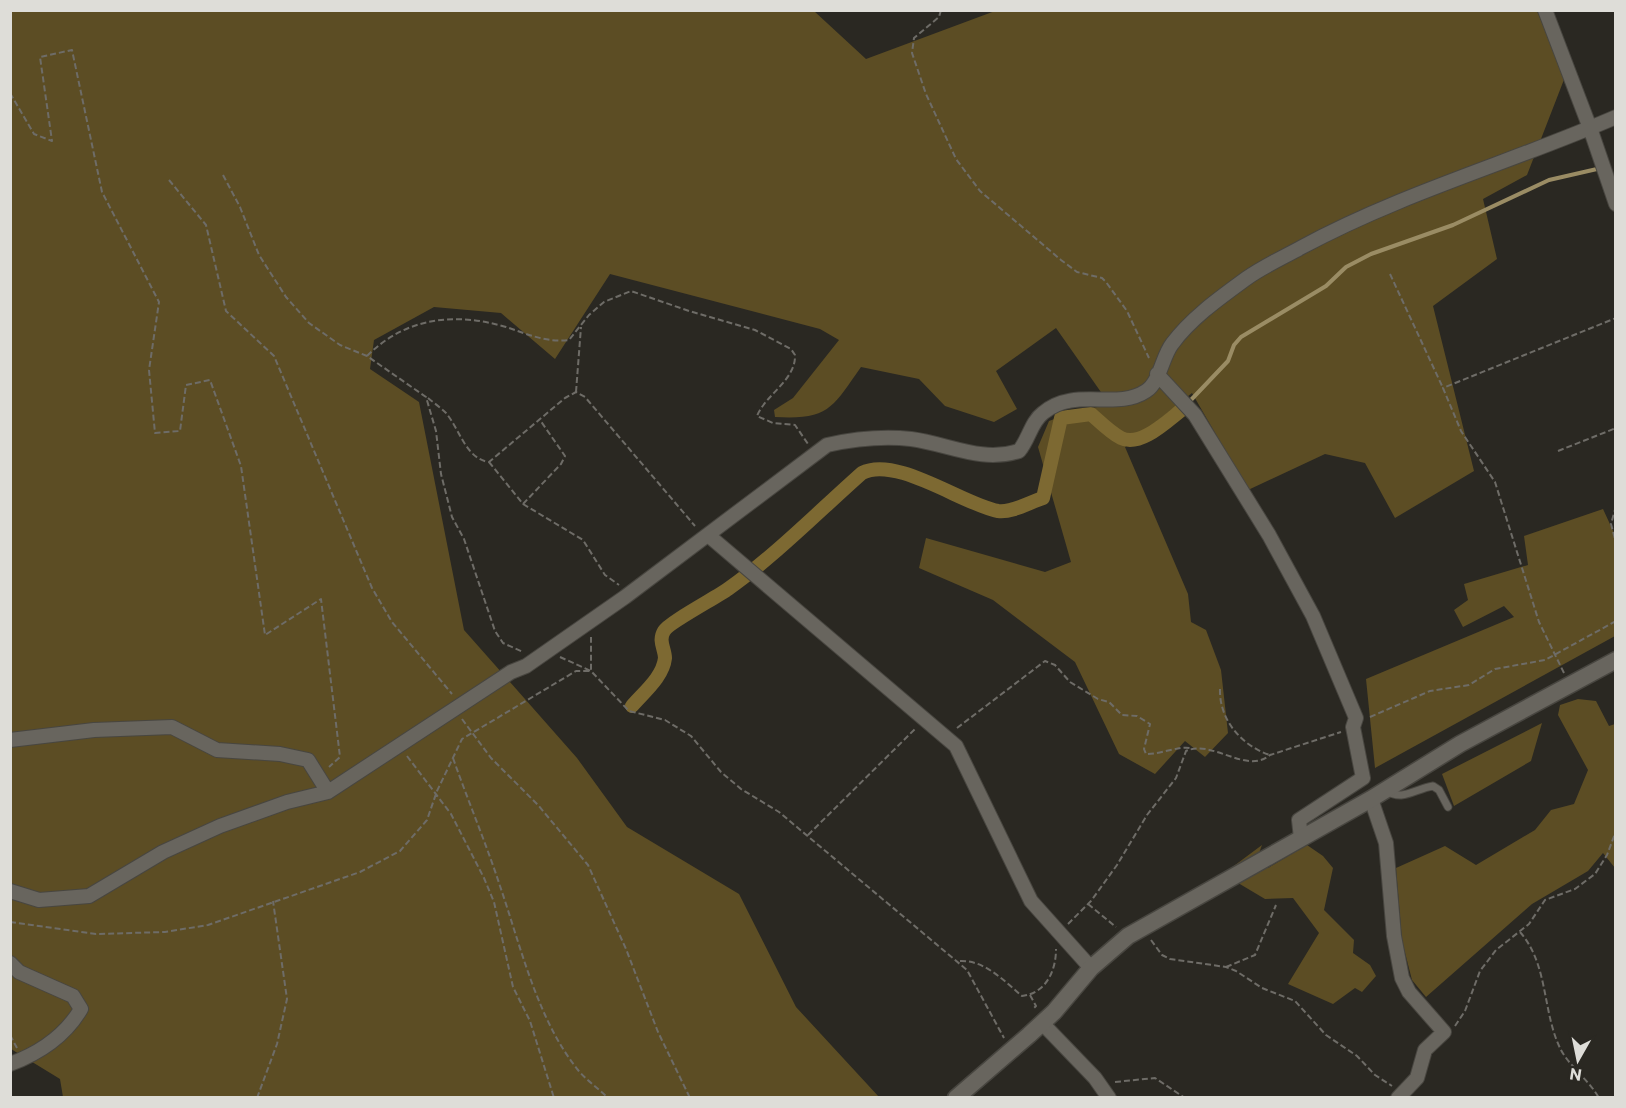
<svg xmlns="http://www.w3.org/2000/svg" width="1626" height="1108" viewBox="0 0 1626 1108" font-family="Commissioner,sans-serif">
  <style>
    .green { fill: #5c4d24 }
    .lines { fill: none; stroke-linecap: round; stroke-linejoin: round }
    .stream { stroke: #9a8c64; stroke-width: 4 }
    .canal { stroke: #7d6932; stroke-width: 14 }
    .service-casing { stroke: #484640; stroke-width: 9 }
    .minor-casing { stroke: #484640; stroke-width: 16 }
    .tertiary-casing { stroke: #484640; stroke-width: 19 }
    .path { stroke: #6e6c67; stroke-width: 2; stroke-dasharray: 6 3; stroke-linecap: butt }
    .service { stroke: #68655e; stroke-width: 7 }
    .minor { stroke: #68655e; stroke-width: 14 }
    .tertiary { stroke: #68655e; stroke-width: 16 }
  </style>
  <rect width="100%" height="100%" fill="#2a2822"/>
  <!-- green -->
  <path class="green" d="M11,11H814L866,59L995,11H1537L1565,77L1527,175L1483,199L1497,259L1433,306L1474,471L1395,518L1365,463L1325,454L1248,490L1192,393L1125,447L1188,594L1191,622L1206,630L1221,670L1228,733L1205,757L1185,741L1155,774L1119,754L1075,662L993,600L919,568L926,538L1045,572L1071,562L1038,447L1049,421L1079,410L1110,405L1056,328L996,371L1017,409L994,422L945,406L919,379L861,367C832,408 829,420 775,417L774,410L793,398L839,340L820,329L610,274L555,359L501,313L434,307L374,340L370,369L419,402L464,630L577,758L627,827L739,894L796,1007L879,1097H63L60,1079L11,1049Z
    M1603,509L1615,535V636L1375,768L1366,679L1514,617L1504,606L1463,627L1454,610L1468,600L1464,584L1528,565L1524,536Z
    M1578,699L1596,701L1609,726L1615,724V868L1603,853L1588,871L1532,904L1426,997L1412,980L1402,941L1396,868L1445,846L1476,865L1535,830L1551,810L1574,804L1588,770L1558,715L1560,705Z
    M1542,723L1531,761L1454,806L1442,774Z
    M1262,845L1256,861L1268,868L1307,845L1323,856L1333,868L1324,910L1354,940L1353,953L1370,965L1376,976L1362,992L1355,988L1333,1004L1288,984L1319,933L1293,898L1265,899L1223,874Z"/>
  <g class="lines">
    <!-- stream -->
    <path class="stream" d="M1190,401L1228,361L1234,345L1241,337L1326,286L1346,267L1371,254L1453,225L1549,180L1597,169"/>
    <!-- canal -->
    <path class="canal" d="M632,706C644,692 663,677 665,658C665,649 658,641 664,631C668,623 717,597 728,589C776,555 818,512 862,473C896,455 964,505 998,511C1012,513 1030,502 1043,498L1061,418L1091,414C1100,422 1111,433 1121,438C1141,448 1169,419 1184,408"/>
    <defs>
      <path id="service" d="M1385,790C1403,802 1414,789 1433,786L1439,790L1448,807"/>
      <path id="minor" d="M1545,10L1590,128L1616,204
        M1157,374L1195,415L1269,535L1313,616L1356,718L1353,727L1363,778L1299,820L1301,838
        M708,535L956,746L1031,901L1091,968
        M10,740L94,730L172,727L217,750L280,754L308,760L328,792
        M1371,799L1386,843L1394,936L1402,978L1409,992L1444,1032L1425,1050L1417,1078L1398,1098
        M10,891L39,900L89,896L163,852L220,826L287,802L328,792L511,672L526,666L625,597L827,445C854,439 883,436 911,439C949,444 981,463 1019,451C1029,439 1031,422 1043,413C1075,386 1116,411 1146,391C1160,382 1162,357 1172,344C1191,318 1221,297 1247,278C1264,266 1284,257 1302,247C1402,193 1512,162 1616,117
        M10,963L19,972L73,996L81,1009C65,1036 40,1053 10,1064
        M1042,1023L1095,1078L1109,1098"/>
      <path id="tertiary" d="M956,1098L1029,1035L1054,1012L1091,968L1128,936L1371,799L1460,744L1616,660"/>
    </defs>
    <!-- service casing -->
    <use href="#service" class="service-casing"/>
    <!-- minor casing -->
    <use href="#minor" class="minor-casing"/>
    <!-- tertiary casing -->
    <use href="#tertiary" class="tertiary-casing"/>
    <!-- path -->
    <path class="path" d="M941,10L939,17L914,38L912,53L926,94L956,159L980,191L1061,260L1077,272L1102,278L1106,282L1127,311L1149,358
      M10,93L34,134L52,141L40,57L72,50L102,192L159,302L149,370L155,433L180,431L186,385L210,380L241,466L265,635L321,599L340,757L329,767
      M223,175L240,207L259,255L286,297L309,323L340,345L367,356L426,397L436,431L441,474L452,517L464,539L495,631L503,643L523,652
      M169,180L206,225L226,311L274,356L372,588L392,622L452,694
      M1390,274L1443,388
      M367,356C406,317 455,312 506,327C527,334 547,343 569,340L589,315L604,302L631,291L689,311L755,330L791,349L795,355C796,380 766,394 757,416L773,423L795,425L808,444
      M576,392L581,327
      M428,398C434,403 441,408 446,413C460,430 466,459 489,462L565,398L576,392L585,397L695,526
      M1558,451L1616,428
      M489,462L523,504L583,540L605,575L619,585
      M523,504L561,464L565,456L540,420
      M1616,506L1611,524L1616,543
      M560,657L591,671L629,711L665,720L691,736L721,772L741,789L779,812L967,970L1004,1038
      M1564,673L1539,622L1495,482L1461,431L1443,388L1616,318
      M1220,689C1219,720 1242,746 1270,755
      M1370,717L1430,691L1469,685L1495,669L1545,660L1616,621
      M462,719L491,758L538,805L588,865L626,949L658,1032L690,1098
      M957,728L1045,661L1055,665L1070,682L1098,699L1109,702L1122,715L1137,716L1150,724L1144,749L1146,754C1161,754 1179,746 1190,748
      M407,756L451,814L484,878L494,902L513,987L530,1021L554,1098
      M453,758C468,801 486,843 500,886C521,947 537,1019 578,1070C587,1081 598,1088 608,1098
      M808,835L916,728
      M1088,904L1116,927
      M10,922L96,934L165,932L208,925L360,872L400,851L427,820L437,791L462,739L576,671H591V637
      M1068,924L1091,901L1117,865L1147,815L1176,778L1186,751C1213,739 1246,775 1270,755L1341,732
      M1520,932C1549,965 1542,1013 1561,1050C1570,1067 1589,1080 1599,1098
      M1151,940L1162,955L1170,959L1226,967L1236,971L1262,988L1295,1001L1326,1035L1357,1056L1375,1075L1392,1086
      M960,961C985,960 1004,981 1022,996C1046,993 1056,971 1056,949
      M1226,967L1255,955L1276,905
      M1030,995L1036,1006L1034,1008
      M1455,1026L1465,1011L1480,971L1496,950L1529,924L1545,900L1575,889L1595,874L1607,855L1616,831
      M10,1035L17,1048
      M1115,1082L1155,1078L1185,1098
      M257,1098L277,1044L287,999L273,901"/>
    <!-- service -->
    <use href="#service" class="service"/>
    <!-- minor -->
    <use href="#minor" class="minor"/>
    <!-- tertiary -->
    <use href="#tertiary" class="tertiary"/>
  </g>
  <!-- border -->
  <rect width="1626" height="1108" fill="none" stroke="#deddd8" stroke-width="24"/>
  <!-- north arrow -->
  <g transform="translate(1578 1060) rotate(189)" stroke="#2a2822" stroke-width="4.5" paint-order="stroke">
  <path d="M0-4.5L10 22L0 15L-10 22Z" fill="#deddd8"/>
  <text y="-9" font-size="16" font-weight="bold" text-anchor="middle" fill="#deddd8">N</text>
  </g>
</svg>
